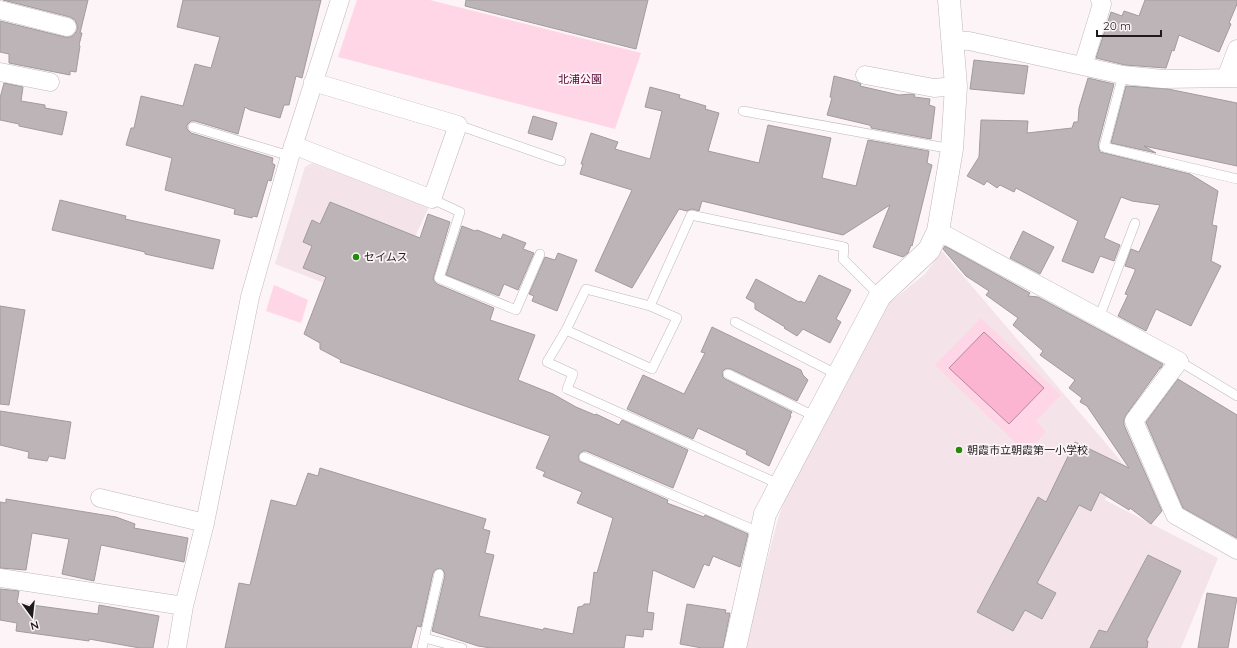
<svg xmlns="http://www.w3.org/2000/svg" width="1237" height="648" viewBox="0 0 1237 648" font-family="Quicksand,'Noto Sans JP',sans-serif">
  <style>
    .built { fill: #f4e4e9 }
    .green { fill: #ffd6e5 }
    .water { fill: #fbb5d1; stroke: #b8879b }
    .building { fill: #bcb4b7; stroke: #a29b9d }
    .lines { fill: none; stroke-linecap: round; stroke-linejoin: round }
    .lane-casing { stroke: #bfb7ba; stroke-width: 10 }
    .street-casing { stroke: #bfb7ba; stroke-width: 19 }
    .secondary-casing { stroke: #bfb7ba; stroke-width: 23 }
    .lane { stroke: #fff; stroke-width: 9 }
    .street { stroke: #fff; stroke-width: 18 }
    .secondary { stroke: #fff; stroke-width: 22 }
    .poi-dot { fill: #238b06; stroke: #fcf4f7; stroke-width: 1.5 }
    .labels { text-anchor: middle; stroke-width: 3.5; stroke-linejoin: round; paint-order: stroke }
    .park-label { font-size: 11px; fill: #560331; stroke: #fcf4f7 }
    .poi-label { font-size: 11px; fill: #1d1b1c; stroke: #fcf4f7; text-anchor: start }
  </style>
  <rect width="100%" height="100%" fill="#fcf4f7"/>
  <!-- built -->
  <path class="built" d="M312,163L429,207L403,262L386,307L275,264L305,167Z
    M942,251L1126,467L1105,500L1218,558L1181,648H744L778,519L788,491L887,305L925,274Z"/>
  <!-- green -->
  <path class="green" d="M357,0H430L641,53L615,129L338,57Z
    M274,285L308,300L301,323L266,311Z
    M981,318L1061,395L1036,421L1046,432L1026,453L935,365Z"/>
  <!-- water -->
  <path class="water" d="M984,332L1044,388L1009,424L949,368Z"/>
  <!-- building -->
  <path class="building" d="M3,0H88L80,33H82L79,45L80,46L76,72L70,71V75L9,63V54L0,52V21L65,37H70L74,35L77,30V25L75,20L70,17Z
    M183,0H321L302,78L296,76L289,105H284L280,118L250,110L245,107L238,134L195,121H191L187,125V129L191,133L273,158L272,163L275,165L271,181L268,180L257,217L253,216L252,218L234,214L235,209L165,190L172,158L126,145L131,128H134L141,96L183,106L195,64L211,68L220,37L177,27Z
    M466,0H648L636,49L465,6Z
    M1145,0H1237V4L1229,23L1231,24L1219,52L1179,35L1174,51L1172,50L1166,68L1125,65L1096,58L1111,12L1122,16L1124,11L1139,16Z
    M974,60L1028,66L1024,94L970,89Z
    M834,76L857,82L861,84L860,86L899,95L912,94L915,95L914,97L930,99L929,105L935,107L931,139L871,128V126L869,125L827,115L832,98L830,97Z
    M1088,78L1114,84L1098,145L1100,152L1190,174L1218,191L1212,225L1217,226L1211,261L1221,266L1191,326L1156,309L1146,331L1118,316L1128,295L1125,294L1135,271V269L1125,266L1131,249L1139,252L1160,205L1132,201L1121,197L1104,238L1120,245L1114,261L1100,256L1093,273L1062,261L1078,221L1016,188L1014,192L1000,185L997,188L987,181L984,185L967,176L979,157L981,120L1028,121L1027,133L1072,128L1074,122H1078L1079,108Z
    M4,83L23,87L21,101L45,105V108L67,112L62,135L19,126V124L0,120V98Z
    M1126,86L1168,89L1237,103V166L1144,146L1156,153L1111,143Z
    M650,87L680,95L679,98L706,106L705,109L719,113L708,151L759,163L768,125L831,138L822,178L856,186L868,140L929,151L927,163L932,165L912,246L911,245L908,253L903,257L873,247L890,205L843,235L702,201L699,211L692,209L687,211L679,209L632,288L595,271L632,190L580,174L583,164H581L591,133L618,142L615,149L650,159L662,111L645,107Z
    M533,116L557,123L552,140L528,133Z
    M60,200L126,216L125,219L220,240L213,269L145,254V252L52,230Z
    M330,202L420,238L428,214L450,222L433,279L437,284L494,308L490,320L535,335L518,380L553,394L576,407L595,415L596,414L619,425L622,420L688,450L673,488L586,451H583L579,454V461L668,500L667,503L704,517L705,515L748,534L740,567L713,556L709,566L704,564L694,588L653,570L647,612L654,613L652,630L644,629L643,637L626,635L624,648H491L478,646L432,631L445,575L443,570L440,568L435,570L433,573L421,627L417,626L411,648H225L239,583L250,585L271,500L296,506L308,473L318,476L320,468L486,519L483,529L490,531L485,553L494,555L479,616L543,630L544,628L573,634L578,607L583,606L584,604H590L594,572L597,573L613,518L577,503L582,492L543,476L545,472L536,468L550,436L340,362L341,360L320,349V343L304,334L326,277L303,268L312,246L303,242L312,220L320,224Z
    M462,226L475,231L477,230L501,239L503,234L526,243L523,249L534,253L518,290L504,284L499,296L446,275Z
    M1023,231L1054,247L1040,274L1010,258Z
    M945,246L1030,293L1028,296L1038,297L1163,364L1161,368H1159H1160L1126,415L1124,420V425L1162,511L1151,524L1130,508L1129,510L1100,492L1091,511L1079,505L1037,583L1056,593L1042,619L1025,610L1013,631L977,612L1038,497L1046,502L1075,442L1129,468L1087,406L1080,402L1082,398L1069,388L1075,380L1040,355L1043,351L1013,325L1018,318L986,295L989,291L966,276L943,249Z
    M558,253L577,260L557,311L532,301L534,296L529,294L545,257L555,260Z
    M819,275L851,290L836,319L841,322L830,343L803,329L797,336L784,328L785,327L755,309V303L746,298L756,279L799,302L800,301L805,303Z
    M0,306L25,310L9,405L0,404Z
    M712,327L801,370L803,375L808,380L797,401L731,369H725L722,372L723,377L725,379L792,412L790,415L791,416L769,466L746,454L747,451L698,428L693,439L627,409L643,375L684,394L705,353L701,352Z
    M1178,379L1237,415V538L1183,508L1146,422Z
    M0,411L71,422L65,459L49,456L47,461L28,458L29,452L0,445Z
    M6,499L116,517L135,524L134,528L188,538L184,562L101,545L94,581L62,574L69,539L32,533L26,570L0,568V502L6,503Z
    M1148,555L1181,571L1146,641H1148L1147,648H1090L1099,630L1107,632Z
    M0,589L19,591L17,603L98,614L99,605L159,616L153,648H140L89,639V641L16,631L17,623L0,620Z
    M1207,593L1237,598L1228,648H1198Z
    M687,604L726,610L725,613H730L723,648H702L680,644Z"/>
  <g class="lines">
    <defs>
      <path id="lane" d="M1123,75L1104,147L1237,179
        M743,111L952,149
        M458,125L561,161
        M193,127L290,156
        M432,199L460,212L439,278L516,310L540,254
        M1099,318L1135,223
        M735,322L838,375
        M566,330L586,289L650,306
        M1179,361L1237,396
        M728,374L816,417
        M584,457L761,533
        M781,485L567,389L573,374L547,362L566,330L652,369L677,318L650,306L691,215L844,247L843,259L880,296
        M425,638L462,648
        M422,648L439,574"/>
      <path id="street" d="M0,10L67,27
        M952,40L969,41L1123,75L1163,79L1237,78
        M1083,66L1102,4L1100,0
        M0,72L50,82
        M865,75L934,88L956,86
        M1226,78L1237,49
        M293,145L432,199L458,125L313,82
        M938,231L1179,361L1134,421L1175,515L1237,550
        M100,498L205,523
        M0,578L184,606
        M177,648L184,606L205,523L250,297L290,156L340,0"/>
      <path id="secondary" d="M735,648L765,514L880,296L929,250L938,231L952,149L956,86L949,0"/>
    </defs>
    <!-- lane casing -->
    <use href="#lane" class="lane-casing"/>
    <!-- street casing -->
    <use href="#street" class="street-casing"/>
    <!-- secondary casing -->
    <use href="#secondary" class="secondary-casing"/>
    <!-- lane -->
    <use href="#lane" class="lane"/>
    <!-- street -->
    <use href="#street" class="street"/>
    <!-- secondary -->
    <use href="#secondary" class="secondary"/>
  </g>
  <!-- markers -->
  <g class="poi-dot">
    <circle cx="356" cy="257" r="4"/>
    <circle cx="959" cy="450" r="4"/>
  </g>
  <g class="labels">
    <!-- park labels -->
    <g class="park-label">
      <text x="580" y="83">北浦公園</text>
    </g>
    <!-- poi labels -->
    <g class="poi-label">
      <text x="364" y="261">セイムス</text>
      <text x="967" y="454">朝霞市立朝霞第一小学校</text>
    </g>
  </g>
  <!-- north arrow -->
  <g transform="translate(32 616) rotate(165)" stroke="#fcf4f7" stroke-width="3" paint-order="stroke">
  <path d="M0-3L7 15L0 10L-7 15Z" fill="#1d1b1c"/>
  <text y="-6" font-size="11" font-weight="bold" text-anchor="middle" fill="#1d1b1c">N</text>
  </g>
  <!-- scale -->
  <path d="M1097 30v6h64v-6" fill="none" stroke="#1d1b1c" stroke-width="2"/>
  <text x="1103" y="30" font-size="12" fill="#1d1b1c" stroke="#fcf4f7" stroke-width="3" paint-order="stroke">20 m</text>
</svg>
